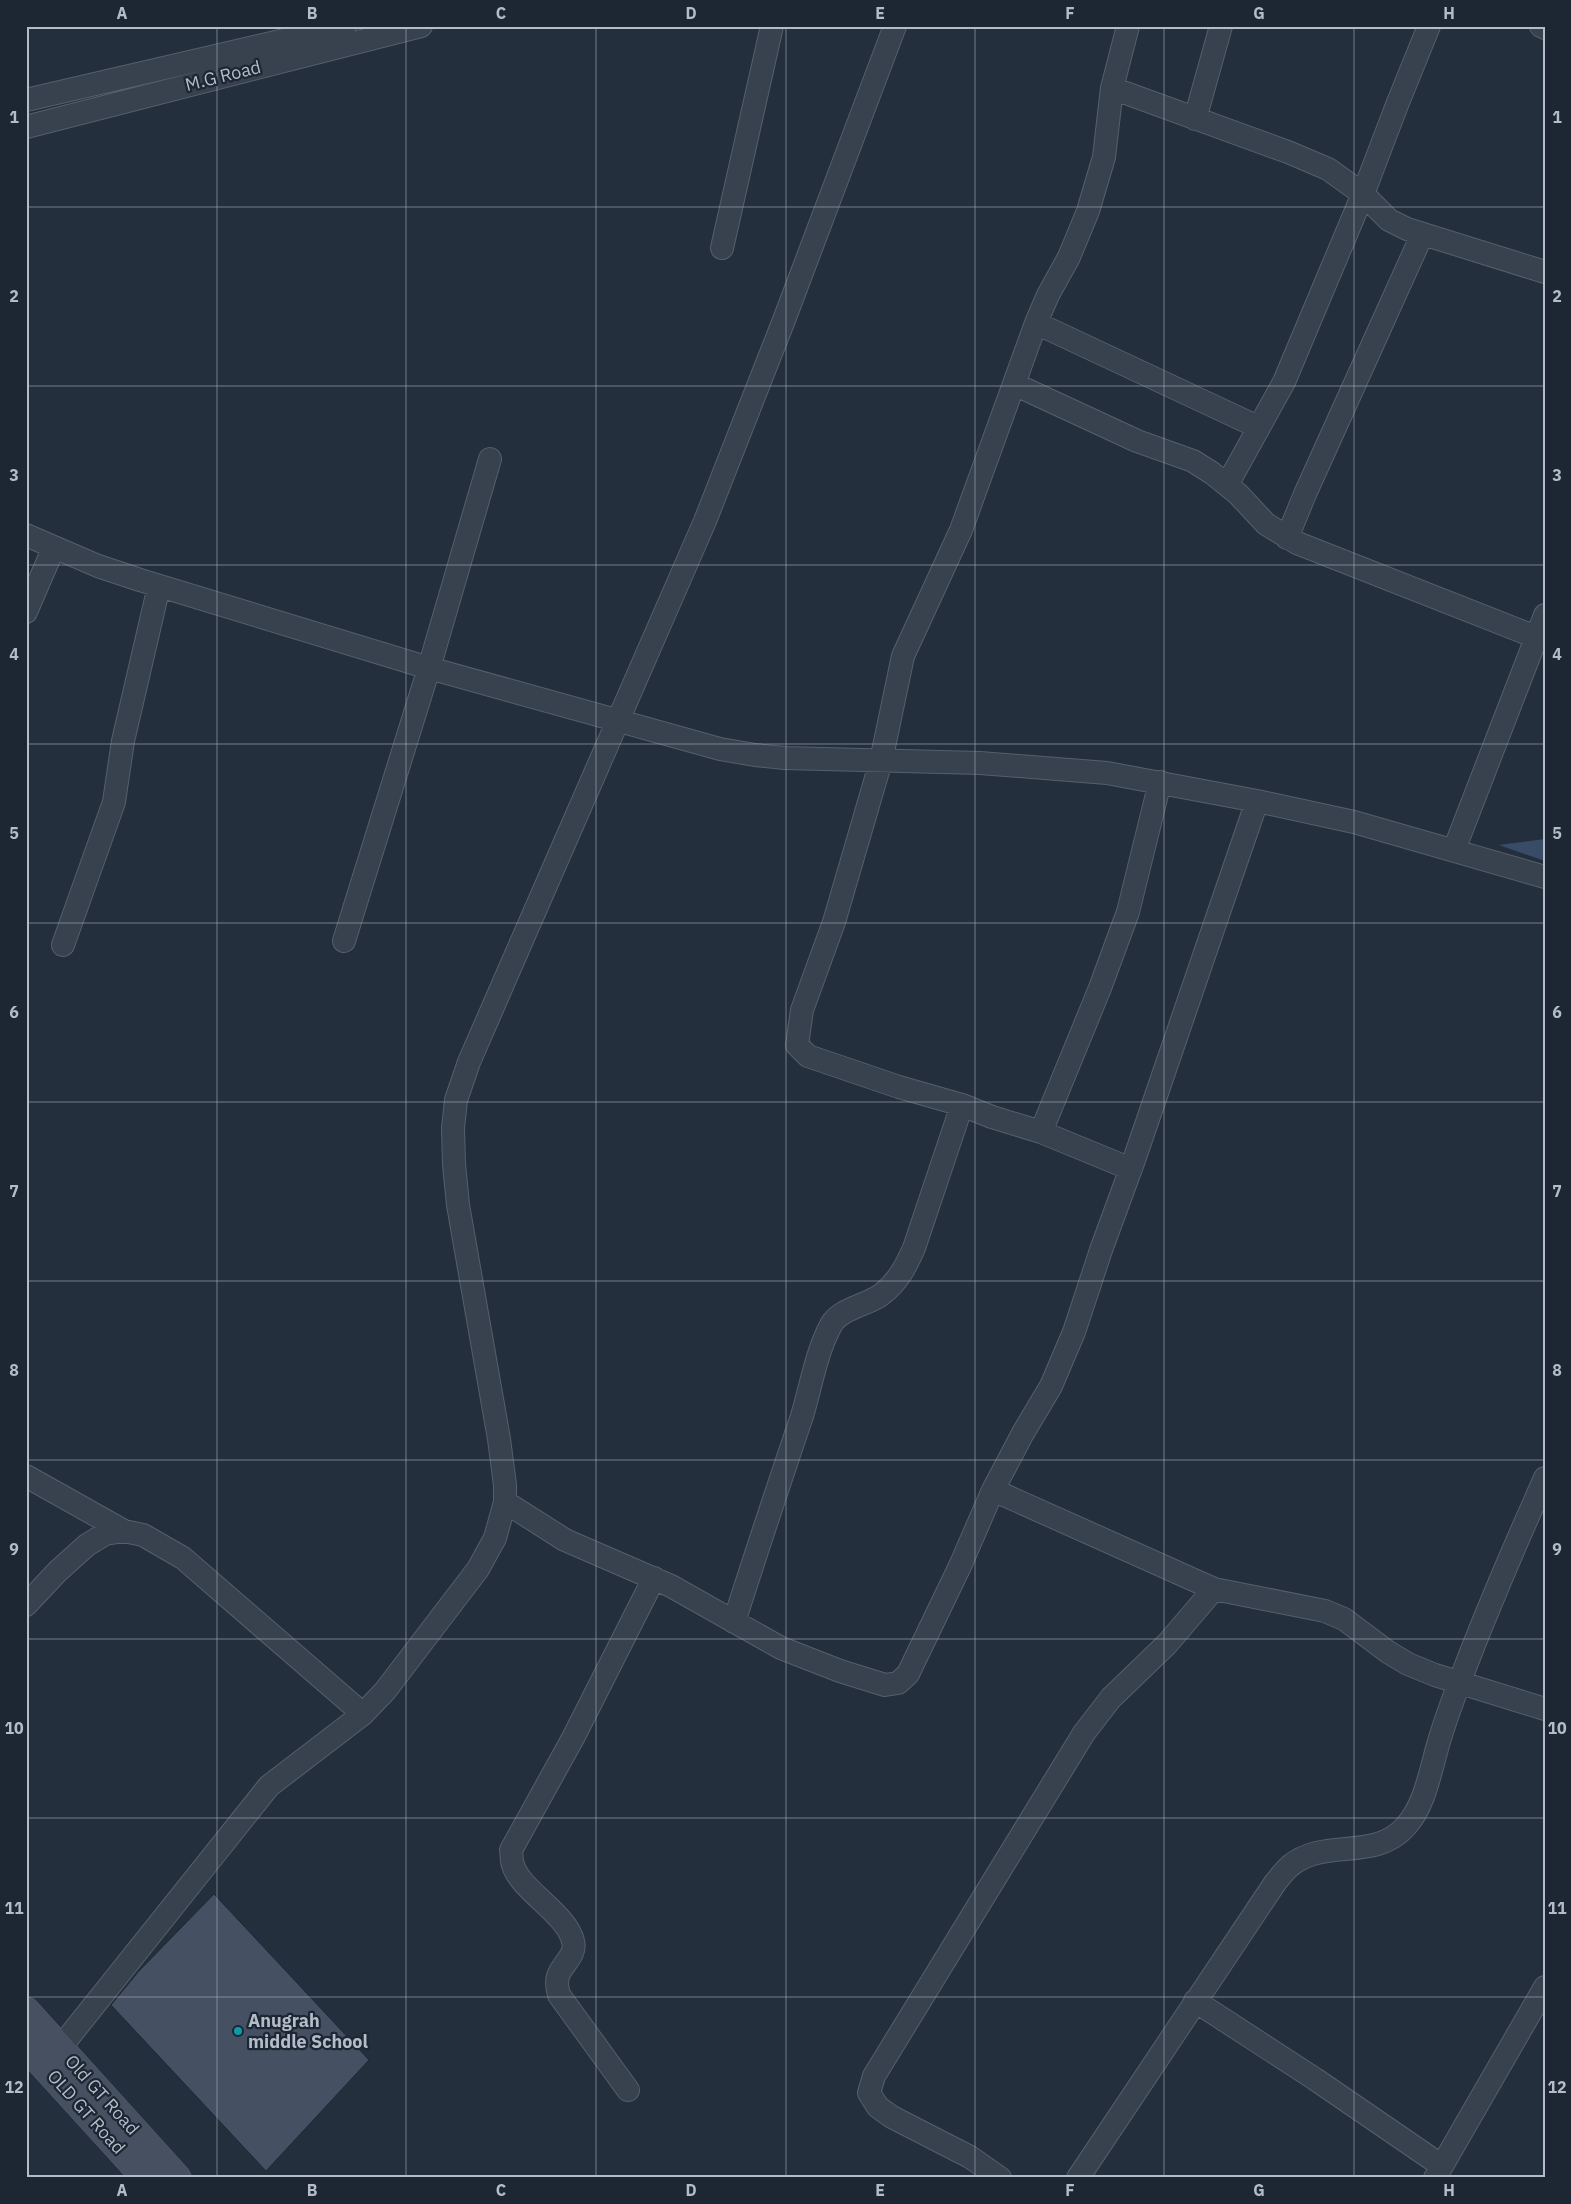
<svg xmlns="http://www.w3.org/2000/svg" width="1571" height="2204" viewBox="0 0 1571 2204" font-family="'IBM Plex Sans',sans-serif">
  <style>
    .water { fill: #394c67 }
    .building { fill: #455162; stroke: #1f2835 }
    .lines { fill: none; stroke-linecap: round; stroke-linejoin: round }
    .street-casing { stroke: #565f6c; stroke-width: 24 }
    .secondary-casing { stroke: #565f6c; stroke-width: 29 }
    .street { stroke: #38414e; stroke-width: 22 }
    .secondary { stroke: #465061; stroke-width: 28 }
    .grid { fill: none; stroke: #b4bcc9; stroke-width: 1; stroke-opacity: 0.55 }
    .culture-dot { fill: #0f9aa8; stroke: #1d2633; stroke-width: 2 }
    .labels { text-anchor: middle; stroke-width: 4.5; stroke-linejoin: round; paint-order: stroke }
    .street-label { font-size: 18px; fill: #b4bcc9; stroke: #1d2633 }
    .poi-label { font-size: 18px; font-weight: bold; fill: #b4bcc9; stroke: #1d2633; text-anchor: start }
    .neatline { fill: none; stroke: #b4bcc9; stroke-width: 2 }
    .grid-label { font-size: 16px; text-anchor: middle; font-weight: bold; fill: #b4bcc9 }
  </style>
  <rect width="100%" height="100%" fill="#242f3e"/>
  <!-- water -->
  <path class="water" d="M1545,839V861L1499,845Z"/>
  <!-- building -->
  <path class="building" d="M214,1894L369,2060L266,2171L111,2005L139,1971Z"/>
  <g class="lines">
    <defs>
      <path id="street" d="M1128,26L1112,88L1104,157L1088,211L1069,257L1048,295L1036,323L961,530L903,656L881,761L834,922L802,1010L797,1045L808,1056L899,1087L962,1105L992,1117L1041,1132L1131,1169
        M1541,26L1545,28
        M1112,88L1288,152L1328,169L1363,194L1389,220L1407,229L1545,272
        M26,100L345,26
        M1195,119L1221,26
        M26,127L421,26
        M722,248L772,26
        M1036,323L1258,427
        M1014,384L1137,441L1193,461L1212,473L1238,494L1266,524L1297,543L1536,637
        M1227,485L1284,382L1363,194L1397,105L1429,26
        M26,535L98,566L140,580L429,668L720,749L755,755L785,758L980,763L1107,773L1257,801L1354,822L1545,877
        M1287,538L1305,494L1422,235
        M26,612L54,547
        M1454,850L1545,615
        M344,941L429,668L490,459
        M63,945L114,802L123,741L159,586
        M1041,1132L1100,988L1128,912L1160,782
        M26,1476L124,1531
        M993,1490L1214,1589L1325,1611L1344,1619L1388,1652L1408,1664L1435,1675L1545,1709
        M505,1502L565,1540L671,1586L781,1648L840,1671L885,1685L898,1683L908,1674L960,1566L993,1490L1023,1433L1051,1386L1074,1332L1101,1250L1134,1160L1257,801
        M26,1605L58,1571L87,1545L105,1534L124,1531L143,1535L183,1558L363,1714
        M734,1622C756,1553 779,1484 802,1416C811,1386 816,1353 831,1325C840,1308 869,1305 882,1294C898,1282 906,1266 914,1248L962,1105
        M1195,2001L1315,2079L1442,2166
        M60,2048L269,1786L363,1714L385,1691L478,1569L495,1538L505,1502V1485L499,1439L458,1205L454,1164L453,1128L456,1100L469,1062L705,521L784,320L895,26
        M628,2090L559,1995C557,1988 556,1983 558,1976C562,1964 577,1955 573,1941C566,1913 520,1890 513,1865C511,1860 512,1854 511,1850L573,1738L654,1578
        M1000,2178L970,2157L892,2117L878,2107L869,2093L874,2076L1084,1733L1111,1698L1167,1644L1214,1589
        M1078,2178L1275,1883C1280,1877 1285,1870 1290,1866C1324,1837 1375,1862 1406,1826C1425,1805 1430,1772 1438,1745C1444,1724 1452,1702 1460,1681C1486,1612 1515,1545 1545,1478
        M1435,2178L1545,1987"/>
      <path id="secondary" d="M26,2011L177,2178
        M26,2046L146,2178"/>
    </defs>
    <!-- street casing -->
    <use href="#street" class="street-casing"/>
    <!-- secondary casing -->
    <use href="#secondary" class="secondary-casing"/>
    <!-- street -->
    <use href="#street" class="street"/>
    <!-- secondary -->
    <use href="#secondary" class="secondary"/>
  </g>
  <!-- grid -->
  <path class="grid" d="M217,26V2178M406,26V2178M596,26V2178M786,26V2178M975,26V2178M1164,26V2178M1354,26V2178M26,207H1545M26,386H1545M26,565H1545M26,744H1545M26,923H1545M26,1102H1545M26,1281H1545M26,1460H1545M26,1639H1545M26,1818H1545M26,1997H1545"/>
  <!-- markers -->
  <circle class="culture-dot" cx="238" cy="2031" r="5"/>
  <g class="labels">
    <!-- street labels -->
    <g class="street-label">
      <text transform="translate(223 76) rotate(-14)" y="6">M.G Road</text>
      <text transform="translate(102 2095) rotate(48)" y="6">Old GT Road</text>
      <text transform="translate(86 2112) rotate(48)" y="6">OLD GT Road</text>
    </g>
    <!-- poi labels -->
    <g class="poi-label">
      <text x="248" y="2027">Anugrah<tspan x="248" dy="21">middle School</tspan></text>
    </g>
  </g>
  <!-- border -->
  <rect width="1571" height="2204" fill="none" stroke="#1d2633" stroke-width="55"/>
  <rect x="28" y="28" width="1516" height="2148" class="neatline"/>
  <g class="grid-label">
    <text x="122" y="19">A</text>
    <text x="312" y="19">B</text>
    <text x="501" y="19">C</text>
    <text x="691" y="19">D</text>
    <text x="880" y="19">E</text>
    <text x="1070" y="19">F</text>
    <text x="1259" y="19">G</text>
    <text x="1449" y="19">H</text>
    <text x="14" y="123">1</text>
    <text x="1557" y="123">1</text>
    <text x="14" y="302">2</text>
    <text x="1557" y="302">2</text>
    <text x="14" y="481">3</text>
    <text x="1557" y="481">3</text>
    <text x="14" y="660">4</text>
    <text x="1557" y="660">4</text>
    <text x="14" y="839">5</text>
    <text x="1557" y="839">5</text>
    <text x="14" y="1018">6</text>
    <text x="1557" y="1018">6</text>
    <text x="14" y="1197">7</text>
    <text x="1557" y="1197">7</text>
    <text x="14" y="1376">8</text>
    <text x="1557" y="1376">8</text>
    <text x="14" y="1555">9</text>
    <text x="1557" y="1555">9</text>
    <text x="14" y="1734">10</text>
    <text x="1557" y="1734">10</text>
    <text x="14" y="1914">11</text>
    <text x="1557" y="1914">11</text>
    <text x="14" y="2093">12</text>
    <text x="1557" y="2093">12</text>
    <text x="122" y="2196">A</text>
    <text x="312" y="2196">B</text>
    <text x="501" y="2196">C</text>
    <text x="691" y="2196">D</text>
    <text x="880" y="2196">E</text>
    <text x="1070" y="2196">F</text>
    <text x="1259" y="2196">G</text>
    <text x="1449" y="2196">H</text>
  </g>
</svg>
